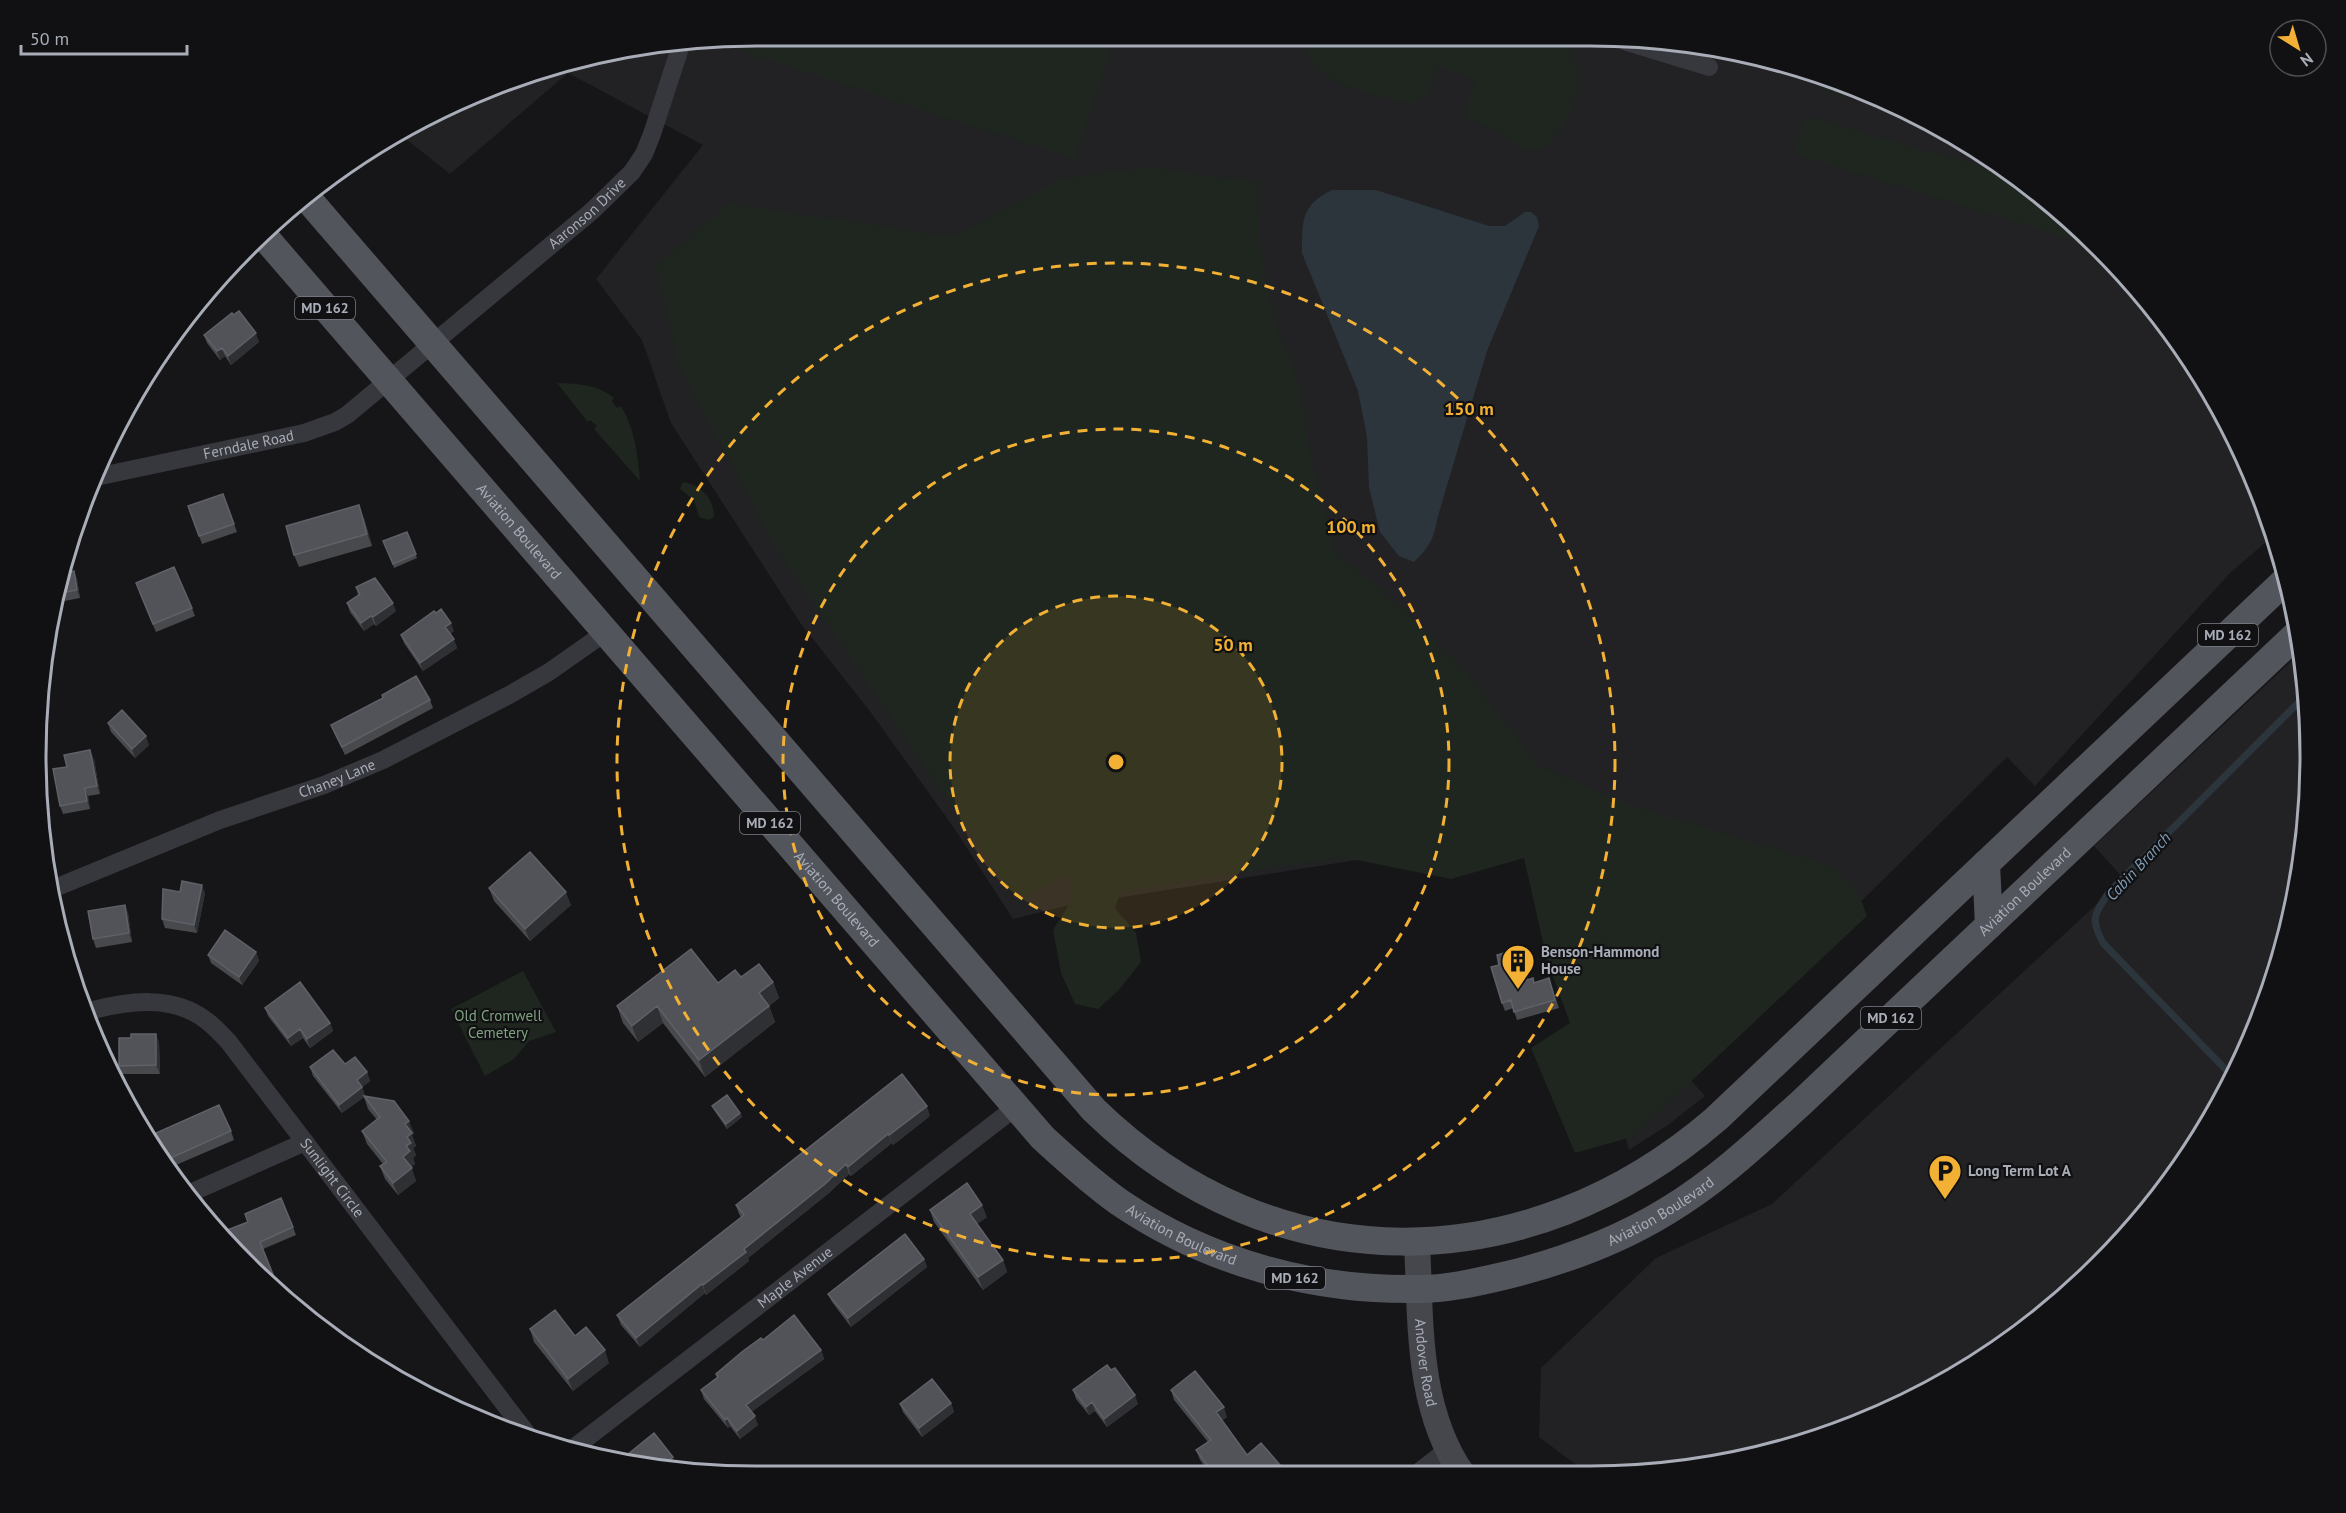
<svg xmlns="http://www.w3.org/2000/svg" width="2346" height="1513" viewBox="0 0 2346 1513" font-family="'PT Sans',sans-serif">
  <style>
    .built { fill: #222225 }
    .green { fill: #1e261f }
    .water { fill: #2c353c }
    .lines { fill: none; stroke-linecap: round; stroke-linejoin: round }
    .stream { stroke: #2c353c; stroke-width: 7 }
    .street { stroke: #37383d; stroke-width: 18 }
    .secondary { stroke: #45474d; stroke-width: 26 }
    .primary { stroke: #53555c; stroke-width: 28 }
    .wall { fill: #47494d }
    .shaded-wall { fill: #2f3033 }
    .building { fill: #525359; stroke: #5f6168; stroke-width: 1.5 }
    .ring { fill: none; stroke: #f2b134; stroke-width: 3; stroke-dasharray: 10 8 }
    .labels { text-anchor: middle; stroke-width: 4.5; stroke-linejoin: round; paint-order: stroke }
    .shield { fill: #111113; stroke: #7b7e86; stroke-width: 1.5 }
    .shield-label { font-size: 14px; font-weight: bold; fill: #a8adb8 }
    .street-label { font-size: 15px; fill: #a8adb8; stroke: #111113 }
    .poi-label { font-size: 15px; font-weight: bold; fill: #a8adb8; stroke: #111113; text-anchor: start }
    .park-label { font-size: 15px; fill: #7fa381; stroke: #111113 }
    .water-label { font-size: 16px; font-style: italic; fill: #7f9bb3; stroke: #111113 }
    .rim { fill: none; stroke: #a8adb8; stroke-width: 3 }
    .centre { fill: #f2b134; stroke: #111113; stroke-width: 3 }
    .ring-label { font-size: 18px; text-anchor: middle; font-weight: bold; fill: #f2b134; stroke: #111113; stroke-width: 4.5; stroke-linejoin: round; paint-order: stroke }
  </style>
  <rect width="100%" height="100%" fill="#161618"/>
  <!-- built -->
  <path class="built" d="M662,42H1684L1866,91L1950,133L2064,215L2161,318L2236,438L2273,536L2230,573L2035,786L2007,757L1686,1075L1705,1096L1668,1125L1629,1150L1540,831L1066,906L1013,919L954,828L869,710L801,624L671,423L642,340L596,279L703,145L568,73L450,174L401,135L525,74Z
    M2299,654L2308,709L2304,850L2272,988L2214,1116L2131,1231L2028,1328L1908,1403L1776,1452L1636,1475H1590L1539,1437L1541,1368L1656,1258L1772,1204L2124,879L2094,846Z"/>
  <!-- green -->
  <path class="green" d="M747,42H1113L1075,159L743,52Z
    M1306,42H1564C1571,50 1576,60 1578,71C1582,94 1561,148 1534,150C1516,152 1508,139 1494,130C1485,125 1474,122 1464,119L1475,78L1437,67L1426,100L1417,97L1414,104H1410C1378,94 1305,85 1306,42Z
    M1822,79L1866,91L1927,121L1822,89L1820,87Z
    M1806,116L2010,175L2064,215L2093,246L1798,155L1795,149Z
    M1148,167L1257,182L1261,254L1274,319L1300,387L1311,459L1335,551L1404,609L1467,673L1538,766L1634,806L1831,866L1858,892L1867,916L1632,1137L1575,1153L1531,1048L1570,1023L1547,960L1524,858L1451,879L1342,857L1121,891L1115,908L1136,933L1141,962L1118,991L1098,1009L1075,1004L1061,973L1053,930L1073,898L1072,880L1065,875L1018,903L780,555L679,366L656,265L729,203L952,237L1060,179Z
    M557,383C578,384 597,384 614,398L612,401L617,408L620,406L622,408C635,430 638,456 640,481L594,429L597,426L590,420L588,422Z
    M683,482C701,485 714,498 714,517L709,520L699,517L694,500L680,489Z
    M523,971L556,1032L529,1041L514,1059L485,1076L451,1009Z"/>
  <!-- water -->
  <path class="water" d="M1332,190H1376L1489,226H1505L1525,212H1531L1537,217L1539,226L1487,351L1438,516C1434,537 1431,546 1414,562L1399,556L1380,532L1369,487L1367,437L1358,391L1302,253C1302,221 1301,205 1332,190Z"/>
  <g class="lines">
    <!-- stream -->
    <path class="stream" d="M2228,1072L2103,943C2090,918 2094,915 2109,892L2306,695"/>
    <!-- street -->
    <g class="street">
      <path d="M1627,42L1709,67"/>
      <path id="s1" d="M96,477L304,433L335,422L347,415L592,211L632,172L644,154L652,134L682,42"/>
      <path id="s2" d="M50,890L220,820L324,785L383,760L511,694L549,672L606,632"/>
      <path id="s3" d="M89,1011C128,1001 173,994 207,1021C215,1027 221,1034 228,1041L528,1435"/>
      <path d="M188,1194L305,1142"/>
      <path id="s4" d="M575,1447L1016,1107"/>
      <path d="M1416,1474L1447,1450"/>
    </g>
    <!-- secondary -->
    <path class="secondary" id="s5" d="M1417,1243C1421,1320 1416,1408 1463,1475"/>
    <!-- primary -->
    <g class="primary">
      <path d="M307,198L1094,1110C1275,1286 1527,1282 1716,1119L2287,579"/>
      <path id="s6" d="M262,234L1043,1138C1067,1160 1092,1183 1119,1202C1207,1262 1312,1291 1419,1289C1446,1289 1473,1283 1499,1277C1559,1263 1615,1243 1667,1211C1717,1181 1758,1142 1801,1103L2296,635"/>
      <path d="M1986,864L1989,925"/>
    </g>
  </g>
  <!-- wall -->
  <path class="wall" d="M204,335L259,342L231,365L225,356L220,360L207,343Z
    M223,494L237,532L202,544L188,506Z
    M364,518L372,546L299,567L294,555Z
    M407,532L417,558L394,568L383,541Z
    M68,558L70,572L74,571L77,579L80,598L59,602Z
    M356,587L396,611L376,626L374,624L364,631L350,612L347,603L358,595Z
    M139,592L192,608L195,616L156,632Z
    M454,631L450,634L457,648L423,671L404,643L401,635Z
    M430,700L433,708L345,755L334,733L331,725Z
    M108,723L149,745L135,758L111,732Z
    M94,759L100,794L88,796L90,809L63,814L60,806L67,767Z
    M489,888L571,905L530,941L494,901Z
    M180,892L205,893L197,933L165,928L162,919Z
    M128,913L132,942L96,948L93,939Z
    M256,952L259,961L242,985L211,963L208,955Z
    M1521,957L1528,980L1534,983L1552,987L1559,1008L1517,1020L1513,1008L1505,1011L1502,1003L1499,965Z
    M741,977L773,982L779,998L769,1006L775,1022L705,1077L663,1023L638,1042L623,1023L617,1006Z
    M265,1008L330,1023L333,1031L310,1048L303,1038L291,1046L268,1016Z
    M159,1042L160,1074H122L119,1066Z
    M345,1064L367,1072L370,1081L362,1087L365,1096H364L414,1133L412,1135L416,1146L413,1148L416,1155L413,1158L415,1164L411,1167L416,1181L398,1195L385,1179L380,1166L383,1164L367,1144L362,1131L377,1120L368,1109L364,1097L342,1113L313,1076L310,1067Z
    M712,1106L740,1113L742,1117L727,1129L714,1110Z
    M930,1116L893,1145L892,1143L851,1176L849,1174L829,1193L748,1258L749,1261L706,1295L705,1293L640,1347L621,1325L617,1315L741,1217L739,1214L736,1205Z
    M231,1131L234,1140L169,1168L147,1137Z
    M930,1210L987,1217L977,1224L1003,1260L1007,1272L983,1290L934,1222Z
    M245,1214L293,1227L296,1235L263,1249L278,1290L275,1291L217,1234L247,1222Z
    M924,1259L927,1267L851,1327L832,1302L828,1294Z
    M530,1329L609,1363L573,1391L534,1342Z
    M763,1340L821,1350L824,1359L751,1412L758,1425L740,1439L730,1426L728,1428L704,1399L701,1390L717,1378L716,1374Z
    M1111,1370L1138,1404L1107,1427L1095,1411L1089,1415L1076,1399L1073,1390Z
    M1171,1390L1227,1417L1222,1420L1247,1455L1286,1474L1209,1473L1200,1460L1196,1450L1208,1442L1174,1400Z
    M951,1403L954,1412L922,1437L903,1412L900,1404Z"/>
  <!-- shaded-wall -->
  <path class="shaded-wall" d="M256,333L259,342L231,365L228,356Z
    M222,348L225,356L220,360L217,351Z
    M359,505L364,518L372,546L367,534Z
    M68,558L72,580L68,572L67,562Z
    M74,571L77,579L80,598L77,590Z
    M393,603L396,611L376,626L373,617Z
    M371,616L374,624L364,631L361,623Z
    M451,623L454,631L448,635L445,627Z
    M454,639L457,648L423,671L420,663Z
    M146,736L149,745L135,758L132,749Z
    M90,750L94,759L100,794L97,786Z
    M85,788L88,796L90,809L87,801Z
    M202,885L205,893L197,933L194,925Z
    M566,892L571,905L530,941L525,929Z
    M125,905L128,913L132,942L129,933Z
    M256,952L259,961L242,985L239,977Z
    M773,982L779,998L769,1006L775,1022L705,1077L699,1060L759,993Z
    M657,1006L663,1023L638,1042L632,1026Z
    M330,1023L333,1031L310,1048L307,1039Z
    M300,1029L303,1038L291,1046L288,1038Z
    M156,1034L159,1042L160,1074L156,1065Z
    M367,1072L370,1081L360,1089L357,1080Z
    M362,1087L365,1096L342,1113L339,1105Z
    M927,1106L930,1116L893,1145L889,1135Z
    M740,1113L742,1117L727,1129L726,1124Z
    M409,1121L414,1133L412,1135L416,1146L413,1148L416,1155L413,1158L415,1164L408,1170L403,1157L406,1146L407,1137L405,1124Z
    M888,1134L892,1143L851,1176L848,1167Z
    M846,1164L849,1174L829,1193L748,1258L749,1261L706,1295L703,1285L744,1249Z
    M412,1168L416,1181L398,1195L393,1183Z
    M982,1205L987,1217L974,1226L970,1214Z
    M924,1259L927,1267L851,1327L848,1318Z
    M1003,1260L1007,1272L983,1290L978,1277Z
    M702,1284L705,1293L640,1347L636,1338Z
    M605,1350L609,1363L573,1391L568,1379Z
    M821,1350L824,1359L749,1414L746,1405Z
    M1135,1395L1138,1404L1107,1427L1104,1419Z
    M1092,1402L1095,1411L1089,1415L1086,1407Z
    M951,1403L954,1412L922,1437L919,1428Z
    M1224,1407L1227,1417L1220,1422L1216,1412Z
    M755,1416L758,1425L740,1439L737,1431Z
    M727,1418L730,1426L728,1428L725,1420Z
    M673,1457L676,1466L669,1471H663L657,1469Z"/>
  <!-- building -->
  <path class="building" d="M239,311L256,333L228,356L222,348L217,351L204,335L232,313L233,315Z
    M223,494L234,524L199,536L188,506Z
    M359,505L367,534L294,555L286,526Z
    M407,532L416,554L393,564L383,541Z
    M67,562L68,572L74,571L77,590L61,593Z
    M174,567L192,608L153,624L136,583Z
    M375,578L393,603L373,617L371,616L361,623L347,603L360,594L356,587Z
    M441,609L451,623L445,627L454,639L420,663L401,635L434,611L436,613Z
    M416,676L430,700L342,747L331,725L383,698L382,695Z
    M122,710L146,736L132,749L108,723Z
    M90,750L97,786L85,788L87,801L60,806L53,769L67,767L64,755Z
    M530,852L566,892L525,929L489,888Z
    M182,881L202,885L194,925L162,919L163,889L180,892Z
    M125,905L129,933L93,939L88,911Z
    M225,930L256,952L239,977L208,955Z
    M60,941L70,963H69L60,943Z
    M691,949L718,983L735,970L741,977L759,964L773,982L759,993L769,1006L699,1060L657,1006L632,1026L617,1006Z
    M1518,949L1527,980L1533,978L1534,983L1549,978L1555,1000L1514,1012L1511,1000L1502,1003L1491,967L1499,965L1497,955Z
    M300,982L330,1023L307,1039L300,1029L288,1038L265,1008Z
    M131,1034H156V1065L119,1066V1038H131Z
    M333,1050L345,1064L355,1057L367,1072L357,1080L362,1087L339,1105L310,1067Z
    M902,1074L927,1106L889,1135L888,1134L848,1167L846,1164L825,1184L744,1249L746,1252L703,1285L702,1284L636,1338L617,1315L744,1215L736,1205Z
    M727,1095L740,1113L726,1124L712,1106Z
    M364,1096L394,1101L409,1121L405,1124L412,1133L407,1137L411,1143L406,1146L410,1151L403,1157L412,1168L393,1183L380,1166L387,1162L362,1131L380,1117Z
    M219,1105L231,1131L164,1161L147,1137Z
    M967,1183L982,1205L970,1214L1003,1260L978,1277L930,1210Z
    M281,1198L293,1227L260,1242L276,1282L268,1285L217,1234L248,1222L245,1214Z
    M905,1234L924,1259L848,1318L828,1294Z
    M555,1310L575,1336L586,1327L605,1350L568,1379L530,1329Z
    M794,1315L821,1350L746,1405L755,1416L737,1431L727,1418L725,1420L701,1390L718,1377L716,1374L743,1351L761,1338L763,1340Z
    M1107,1365L1111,1370L1115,1368L1135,1395L1104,1419L1092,1402L1086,1407L1073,1390Z
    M1195,1371L1224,1407L1216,1412L1247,1455L1261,1443L1286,1472L1284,1474L1213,1473L1196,1450L1211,1440L1171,1390Z
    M932,1379L951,1403L919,1428L900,1404Z
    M654,1433L673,1457L657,1469L621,1460Z"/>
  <!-- distance rings -->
  <circle cx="1116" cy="762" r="166" fill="#f2b134" fill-opacity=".12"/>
  <g class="ring">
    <circle cx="1116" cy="762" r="166"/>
    <circle cx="1116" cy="762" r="333"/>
    <circle cx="1116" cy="762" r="499"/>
  </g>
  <!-- icons -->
  <defs>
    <symbol id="building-pin" viewBox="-11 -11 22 30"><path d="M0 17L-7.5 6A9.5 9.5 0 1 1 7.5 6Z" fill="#f2b134" stroke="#111113"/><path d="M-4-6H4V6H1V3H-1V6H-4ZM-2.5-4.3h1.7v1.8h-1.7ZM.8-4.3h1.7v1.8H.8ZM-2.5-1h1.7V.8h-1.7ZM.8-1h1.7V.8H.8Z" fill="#111"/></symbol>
    <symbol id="parking-pin" viewBox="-11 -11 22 30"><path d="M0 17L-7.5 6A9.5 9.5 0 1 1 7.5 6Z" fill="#f2b134" stroke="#111113"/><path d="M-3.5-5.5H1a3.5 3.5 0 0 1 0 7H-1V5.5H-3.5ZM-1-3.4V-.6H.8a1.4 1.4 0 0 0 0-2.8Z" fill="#111"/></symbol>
  </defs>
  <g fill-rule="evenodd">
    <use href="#building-pin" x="1499" y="942" width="38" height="52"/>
    <use href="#parking-pin" x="1926" y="1152" width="38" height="52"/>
  </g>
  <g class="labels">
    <!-- shield labels -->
    <g class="shield">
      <rect x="295" y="297" width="60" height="22" rx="4.5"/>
      <rect x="2198" y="624" width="60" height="22" rx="4.5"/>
      <rect x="740" y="812" width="60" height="22" rx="4.5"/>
      <rect x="1861" y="1007" width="60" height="22" rx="4.5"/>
      <rect x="1265" y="1267" width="60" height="22" rx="4.5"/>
    </g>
    <g class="shield-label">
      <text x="325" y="313">MD 162</text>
      <text x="2228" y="640">MD 162</text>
      <text x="770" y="828">MD 162</text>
      <text x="1891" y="1023">MD 162</text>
      <text x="1295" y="1283">MD 162</text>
    </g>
    <!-- street labels -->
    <g class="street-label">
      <text dy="5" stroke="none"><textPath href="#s1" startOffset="573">Aaronson Drive</textPath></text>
      <text dy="5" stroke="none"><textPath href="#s1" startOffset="156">Ferndale Road</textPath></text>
      <text dy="5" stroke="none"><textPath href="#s6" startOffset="393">Aviation Boulevard</textPath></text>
      <text dy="5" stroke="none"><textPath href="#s2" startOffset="308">Chaney Lane</textPath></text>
      <text dy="5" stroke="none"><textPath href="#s6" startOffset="2354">Aviation Boulevard</textPath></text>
      <text dy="5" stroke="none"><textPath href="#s6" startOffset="879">Aviation Boulevard</textPath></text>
      <text dy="5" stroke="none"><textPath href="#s3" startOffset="324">Sunlight Circle</textPath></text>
      <text dy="5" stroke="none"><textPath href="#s6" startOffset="1868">Aviation Boulevard</textPath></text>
      <text dy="5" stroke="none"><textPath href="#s6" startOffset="1365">Aviation Boulevard</textPath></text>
      <text dy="5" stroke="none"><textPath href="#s4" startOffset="278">Maple Avenue</textPath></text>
      <text dy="5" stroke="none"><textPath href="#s5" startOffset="120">Andover Road</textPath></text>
    </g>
    <!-- poi labels -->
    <g class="poi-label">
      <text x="1541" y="957">Benson-Hammond<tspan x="1541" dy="17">House</tspan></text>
      <text x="1968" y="1176">Long Term Lot A</text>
    </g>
    <!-- park labels -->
    <g class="park-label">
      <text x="498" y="1021">Old Cromwell<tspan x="498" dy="17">Cemetery</tspan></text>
    </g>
    <!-- water labels -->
    <g class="water-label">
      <text transform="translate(2138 866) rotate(-47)" y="6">Cabin Branch</text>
    </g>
  </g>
  <!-- crop -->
  <path d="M0 0H2346V1513H0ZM756 46H1590A710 710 0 0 1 2300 756V756A710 710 0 0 1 1590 1466H756A710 710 0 0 1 46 756V756A710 710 0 0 1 756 46Z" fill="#111113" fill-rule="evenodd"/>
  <path class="rim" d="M756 46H1590A710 710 0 0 1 2300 756V756A710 710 0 0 1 1590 1466H756A710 710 0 0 1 46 756V756A710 710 0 0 1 756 46Z"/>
  <circle cx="1116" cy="762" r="9" class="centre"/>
  <g class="ring-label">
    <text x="1469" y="415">150 m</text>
    <text x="1351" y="533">100 m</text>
    <text x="1233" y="651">50 m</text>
  </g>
  <!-- north arrow -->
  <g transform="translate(2298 48) rotate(143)"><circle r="28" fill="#111113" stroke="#4d4f55" stroke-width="1.5"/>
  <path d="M0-4.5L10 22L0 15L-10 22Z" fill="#f2b134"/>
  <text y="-9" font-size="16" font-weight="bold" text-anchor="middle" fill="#a8adb8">N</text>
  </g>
  <!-- scale -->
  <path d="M21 45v9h166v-9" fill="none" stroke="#a8adb8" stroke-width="3"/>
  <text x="30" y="45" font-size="18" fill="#a8adb8" stroke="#111113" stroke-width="4.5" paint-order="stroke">50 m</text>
</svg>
